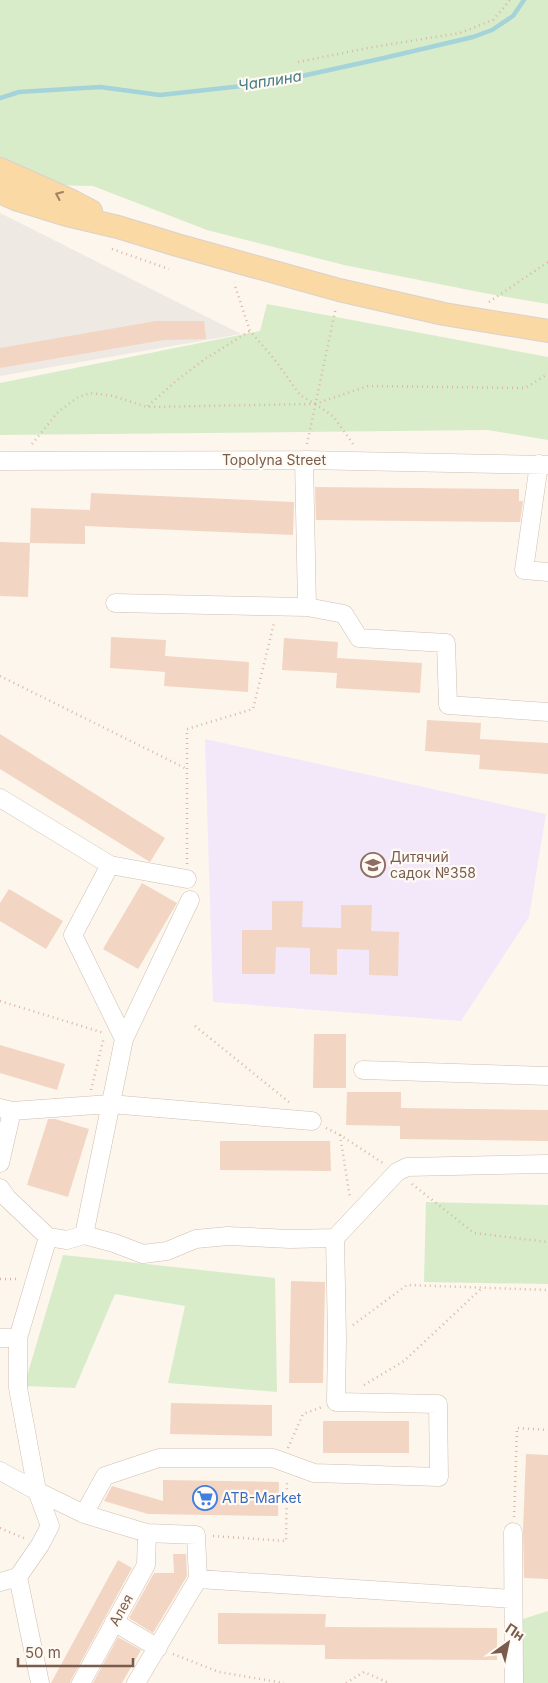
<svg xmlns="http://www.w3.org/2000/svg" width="548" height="1683" viewBox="0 0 548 1683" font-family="Inter,sans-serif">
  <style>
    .industrial { fill: #efe9e4 }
    .education { fill: #f3e8fa }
    .green { fill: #d8ecc9 }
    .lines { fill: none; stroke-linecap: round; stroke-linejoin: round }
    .stream { stroke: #a5d3da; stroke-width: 4.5 }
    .building { fill: #f3d5c3 }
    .minor-casing { stroke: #d1beb0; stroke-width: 19 }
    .major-casing { stroke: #dad1cd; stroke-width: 24 }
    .path { stroke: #d9b8a5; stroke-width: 2.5; stroke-dasharray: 1 4; stroke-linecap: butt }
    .minor { stroke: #fff; stroke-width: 18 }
    .major { stroke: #fbd9a5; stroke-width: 22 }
    .oneway { stroke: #a18267 }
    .labels { text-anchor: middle; stroke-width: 4.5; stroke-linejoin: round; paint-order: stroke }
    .street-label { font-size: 14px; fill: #7a5c4d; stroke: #fffaf3 }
    .education-label { font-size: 14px; fill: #785e54; stroke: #fffaf3; text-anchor: start }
    .shop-label { font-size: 14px; fill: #366cbe; stroke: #fffaf3; text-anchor: start }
    .water-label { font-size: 15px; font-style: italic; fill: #437c86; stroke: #fffaf3 }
  </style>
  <rect width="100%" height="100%" fill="#fdf6ec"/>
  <!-- industrial -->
  <path class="industrial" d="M0,213L241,334L0,376Z"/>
  <!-- education -->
  <path class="education" d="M205,739L546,814L529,917L461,1021L213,1002Z"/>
  <!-- green -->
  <path class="green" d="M0,0H548V304L484,293L344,265L207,230L93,186L0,184Z
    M267,304L548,357V440L488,430L0,435V383L260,331Z
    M426,1202L548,1205V1284L424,1282Z
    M63,1255L275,1278L277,1392L168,1383L185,1306L115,1294L75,1388L24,1386Z
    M548,1611V1683H522L523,1619Z"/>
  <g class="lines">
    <!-- stream -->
    <path class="stream" d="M0,98L19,92L100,87L160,95L270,83L384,58L473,37L492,30L513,16L524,0"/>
  </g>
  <!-- building -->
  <path class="building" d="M156,321H204L206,339L164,340L0,368V348Z
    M315,487L519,489V501H523L520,522L316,520Z
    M91,493L294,502L293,535L85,526V544L30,543L31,508L90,510Z
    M0,542L30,543L28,597L0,596Z
    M111,637L166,640L165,656L249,662L248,692L164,686L165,672L110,668Z
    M284,638L338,642L337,658L422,663L420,693L336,688L337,673L282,670Z
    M427,720L481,723L480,739L548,743V774L479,769L480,755L425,751Z
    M0,734L165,838L150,862L0,769Z
    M142,883L177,903L138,969L103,949Z
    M9,889L63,921L46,949L0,921V903Z
    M272,901H303L302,927L341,928V905H372L371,931L399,932L398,976L369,975V950L337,949V975L310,974V948L276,947L275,974H242V930H272Z
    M314,1034H346V1088H313Z
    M0,1045L65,1064L57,1090L0,1073Z
    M347,1092H401V1108L548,1110V1141L400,1139V1126L346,1125Z
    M48,1119H55L89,1129L68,1197L27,1185Z
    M220,1141H330L331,1171L220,1170Z
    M291,1281L325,1282L323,1383H289Z
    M171,1403L272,1405V1436L170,1434Z
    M323,1421H409V1453H323Z
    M526,1454L548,1455V1579L524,1578L523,1531Z
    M163,1480L279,1482L278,1516L148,1514L104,1501L112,1486L163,1501Z
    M173,1554H186L187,1576L153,1633L129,1618L154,1573H174Z
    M118,1560L132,1568L72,1678L70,1683H51Z
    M218,1613L326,1614L325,1627L497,1628V1660L325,1659V1645L218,1644Z
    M118,1637L141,1650L122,1683H93Z"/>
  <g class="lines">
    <defs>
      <path id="minor" d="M0,461L304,460L548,465
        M539,464L524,570L548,572
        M115,603L307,607L304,460
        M307,607L344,614L359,638L446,643L448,705L548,712
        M0,798L110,865L73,935L124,1039L84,1235
        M110,865L187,879
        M124,1039L190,900
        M363,1070L548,1076
        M0,1108L12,1111L0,1163
        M12,1111L110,1104L312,1121
        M0,1188L7,1198L48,1237
        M84,1235L114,1243L143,1254L167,1251L196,1239L228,1236L290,1239L335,1238L397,1172L407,1167L548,1164
        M0,1338H18
        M0,1471L37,1491L84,1514L147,1533L196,1535L198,1579
        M84,1514L105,1476L159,1458H273L314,1473L439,1477L438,1404L336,1402L337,1337L335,1238
        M513,1532L514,1683
        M0,1582L18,1577
        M114,1622L158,1648
        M40,1683L18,1577L40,1545L50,1526L37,1491L18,1388V1338L48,1237L67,1240L84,1235
        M81,1683L146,1565L147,1533
        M136,1683L198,1579L513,1599"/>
      <path id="major" d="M0,169L72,201L91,211
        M0,192L15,199L67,215L118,227L177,245L339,290L444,314L548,331"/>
    </defs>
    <!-- minor casing -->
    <use href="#minor" class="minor-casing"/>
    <!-- major casing -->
    <use href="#major" class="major-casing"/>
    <!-- path -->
    <path class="path" d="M298,62L373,47L460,33L493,20L510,0
      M112,249L169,269
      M489,302L548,262
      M315,404L368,386L525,388L548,374
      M315,404L333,416L353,444
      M148,406L176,381L205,359L250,331
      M32,444L58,412L78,397L91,393L113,396L147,407L315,404L300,395L275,360L250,331L234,283
      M307,444L336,307
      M0,676L187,769
      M187,864V729L253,709L274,623
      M0,1001L104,1033
      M195,1026L289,1102
      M91,1090L104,1037
      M326,1128L340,1135L383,1163
      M340,1135L350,1198
      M412,1184L474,1233L548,1242
      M0,1279H18
      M353,1325L407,1285L548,1290
      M364,1385L404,1361L482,1288
      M288,1448L303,1414L322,1407
      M514,1517L517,1428L548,1430
      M0,1528L26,1539
      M213,1536L286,1541L287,1480
      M173,1654L219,1672L284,1683
      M346,1683L364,1672L389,1683"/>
    <!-- minor -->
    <use href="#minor" class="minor"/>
    <!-- major -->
    <use href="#major" class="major"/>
  </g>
  <!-- one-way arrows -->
  <defs><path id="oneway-chevron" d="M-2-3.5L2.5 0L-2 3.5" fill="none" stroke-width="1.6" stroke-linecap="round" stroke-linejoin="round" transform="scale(1.25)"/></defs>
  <use class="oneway" href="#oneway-chevron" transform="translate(59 195) rotate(-156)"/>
  <!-- icons -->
  <defs>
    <symbol id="school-ring" viewBox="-11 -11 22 22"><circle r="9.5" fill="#fffaf3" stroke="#8d6e63" stroke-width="1.5"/><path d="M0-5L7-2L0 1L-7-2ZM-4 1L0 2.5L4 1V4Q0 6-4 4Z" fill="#8d6e63"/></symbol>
    <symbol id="supermarket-ring" viewBox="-11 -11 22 22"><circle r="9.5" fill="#fffaf3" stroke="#3f7fe0" stroke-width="1.5"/><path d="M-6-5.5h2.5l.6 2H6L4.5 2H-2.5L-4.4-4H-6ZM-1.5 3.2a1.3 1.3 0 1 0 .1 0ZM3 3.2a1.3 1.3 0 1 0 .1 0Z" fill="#3f7fe0"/></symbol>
  </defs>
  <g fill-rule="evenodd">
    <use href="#school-ring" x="359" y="851" width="28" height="28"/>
    <use href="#supermarket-ring" x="191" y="1484" width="28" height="28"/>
  </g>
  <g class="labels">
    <!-- street labels -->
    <g class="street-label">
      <text x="274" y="465">Topolyna Street</text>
      <text transform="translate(121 1610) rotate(-61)" y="5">Алея</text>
    </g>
    <!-- education labels -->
    <g class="education-label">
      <text x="390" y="862">Дитячий<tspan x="390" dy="16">садок №358</tspan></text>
    </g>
    <!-- shop labels -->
    <g class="shop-label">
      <text x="222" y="1503">ATB-Market</text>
    </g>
    <!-- water labels -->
    <g class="water-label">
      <text transform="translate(270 81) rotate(-9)" y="5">Чаплина</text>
    </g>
  </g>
  <!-- north arrow -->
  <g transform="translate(508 1643) rotate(33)" stroke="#fffaf3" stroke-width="4" paint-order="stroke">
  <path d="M0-4L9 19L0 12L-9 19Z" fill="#7a5c4d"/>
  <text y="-8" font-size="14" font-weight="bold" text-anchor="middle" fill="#7a5c4d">Пн</text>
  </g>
  <!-- scale -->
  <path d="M18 1658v8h115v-8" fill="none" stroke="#7a5c4d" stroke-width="2.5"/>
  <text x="25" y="1658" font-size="15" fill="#7a5c4d" stroke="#fffaf3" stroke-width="4" paint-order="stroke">50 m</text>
</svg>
